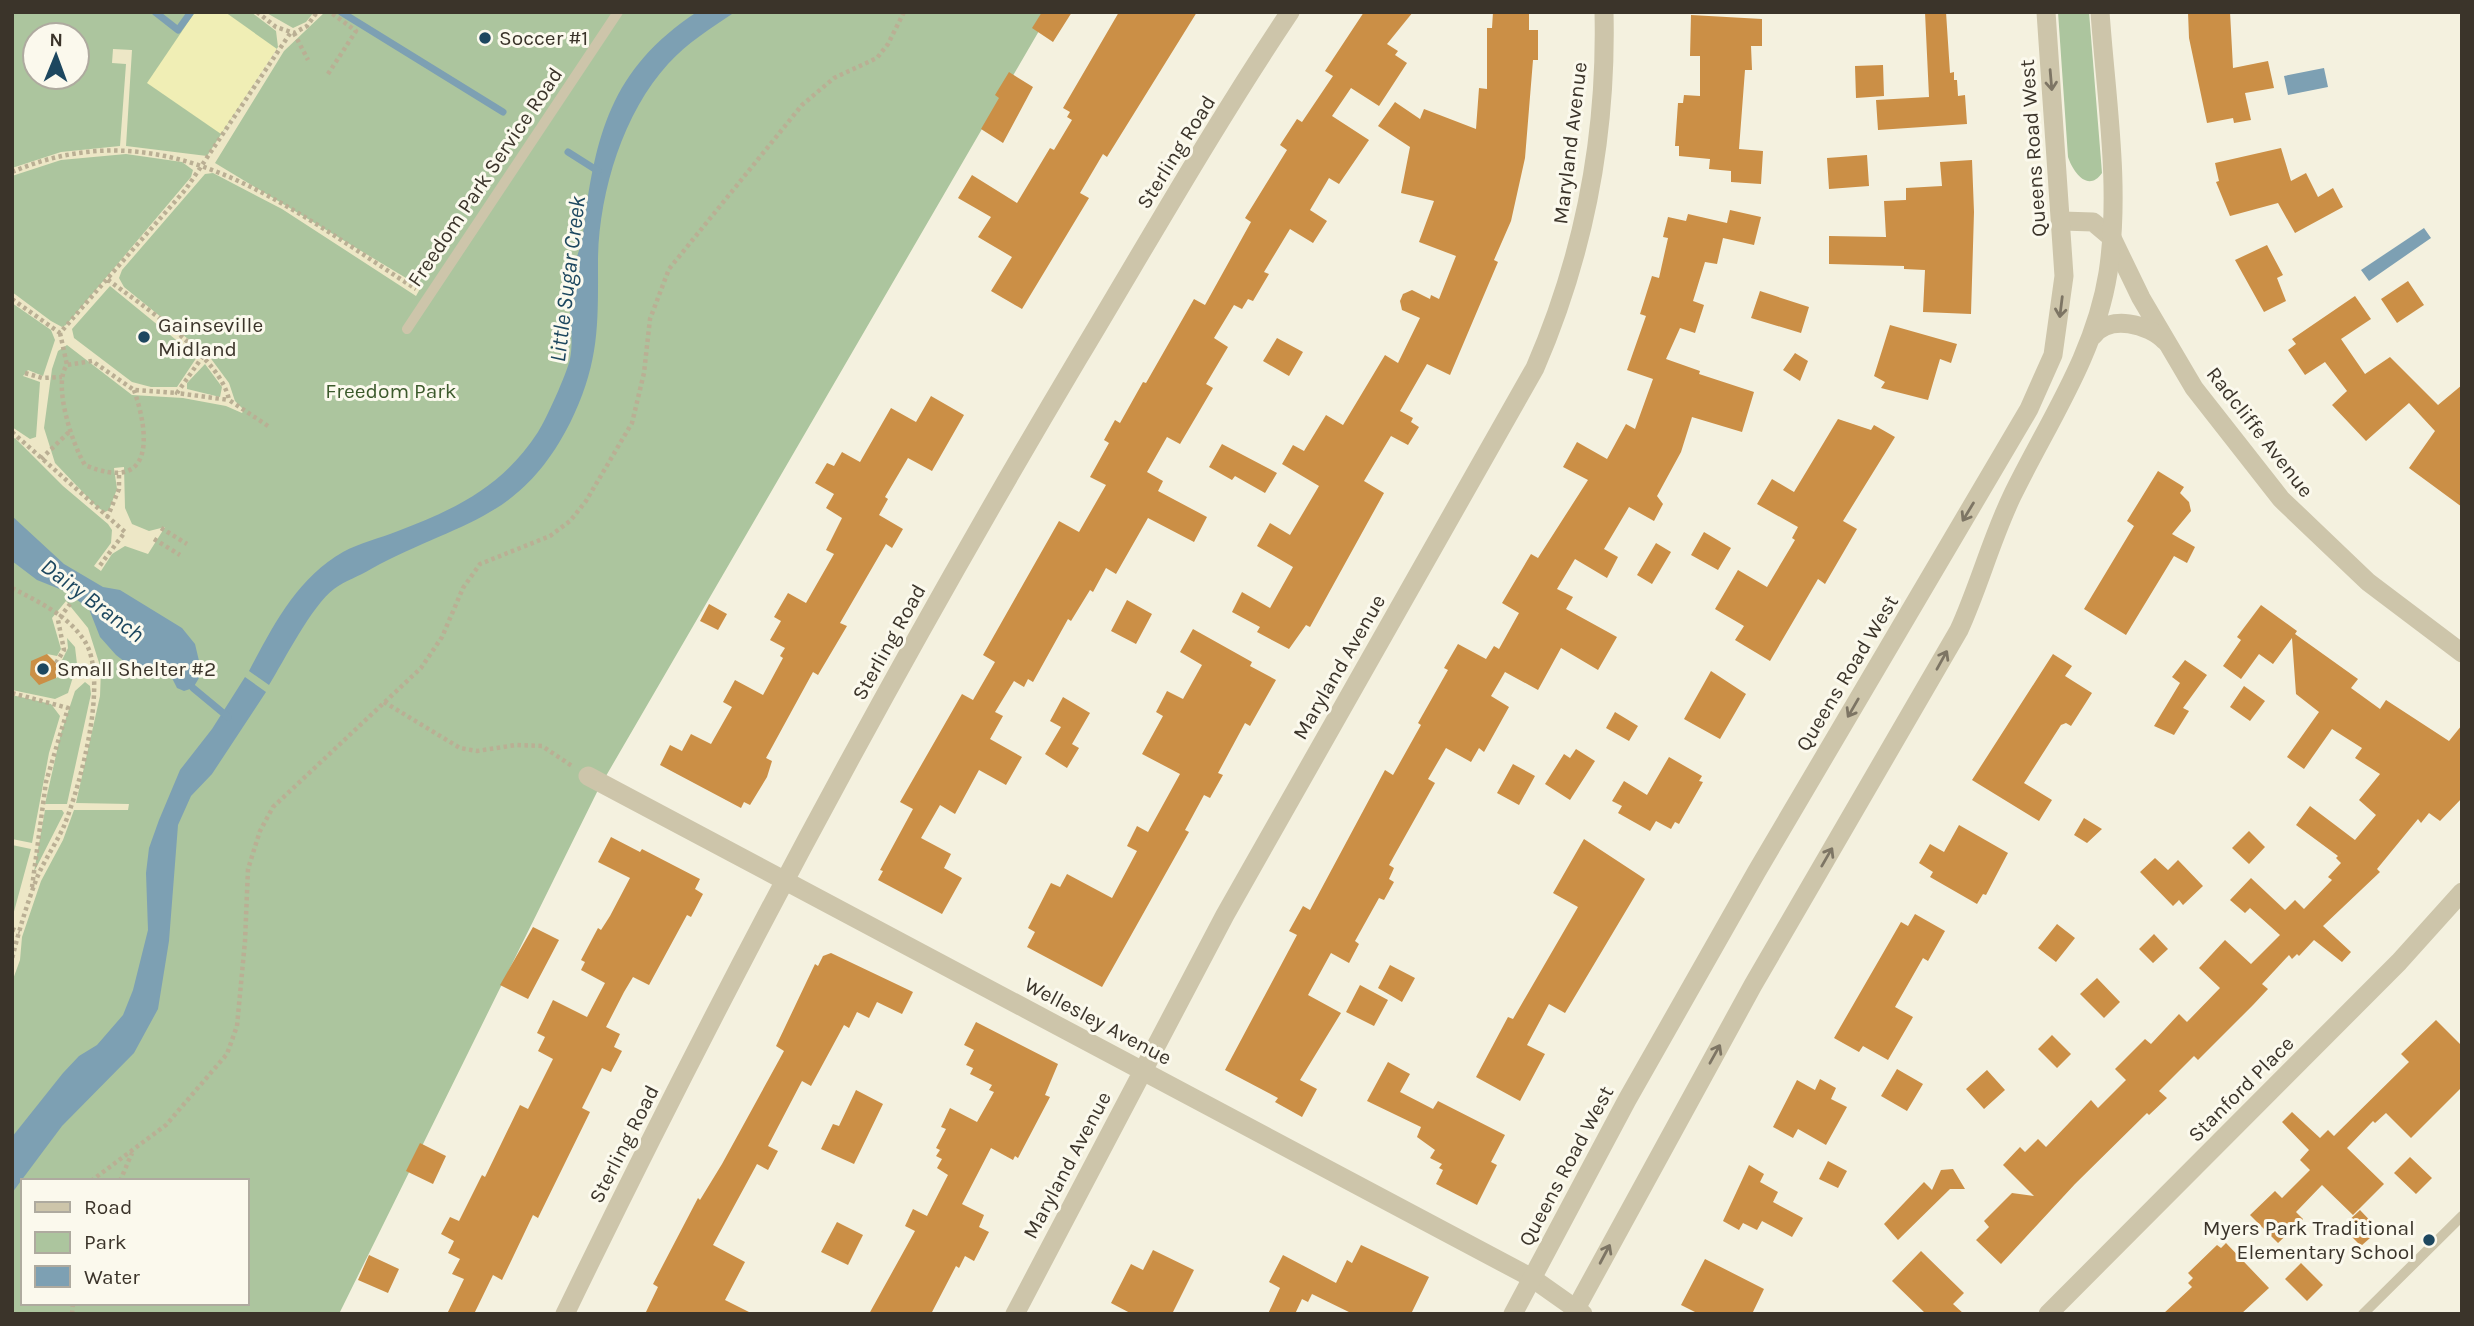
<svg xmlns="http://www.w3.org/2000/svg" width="2474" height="1326" viewBox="0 0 2474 1326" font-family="Karla,sans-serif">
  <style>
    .green { fill: #acc59e; fill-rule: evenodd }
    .sand { fill: #f0eeb5 }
    .plaza { fill: #ede7c6; fill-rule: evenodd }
    .water { fill: #7da0b3 }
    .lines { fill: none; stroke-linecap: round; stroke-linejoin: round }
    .stream { stroke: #7da0b3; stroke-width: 7 }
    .building { fill: #cb8f46 }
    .path { stroke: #baaf94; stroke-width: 4.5; stroke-dasharray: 3.5 3.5; stroke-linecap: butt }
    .service { stroke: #cdc5aa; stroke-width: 10 }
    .minor { stroke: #cdc5aa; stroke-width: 19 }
    .tertiary { stroke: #cdc5aa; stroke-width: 19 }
    .oneway { stroke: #7d7564 }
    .poi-dot { fill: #1d475f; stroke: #fbf9ed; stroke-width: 2.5 }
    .labels { text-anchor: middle; stroke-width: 6; stroke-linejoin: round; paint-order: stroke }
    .poi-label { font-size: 21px; fill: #3b342a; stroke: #fbf9ed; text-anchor: start }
    .street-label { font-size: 21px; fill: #3b342a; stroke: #fbf9ed }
    .park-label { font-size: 21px; fill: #3c5a2c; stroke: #fbf9ed }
    .water-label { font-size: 23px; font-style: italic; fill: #1d475f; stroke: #fbf9ed }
  </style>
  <rect width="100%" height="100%" fill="#f4f1df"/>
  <!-- green -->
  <path class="green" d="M12,12H1050L599,788L339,1314H12ZM35,35H77V77H35ZM23,1181H247V1303H23Z
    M2058,12H2089L2102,173C2088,193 2073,172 2068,157Z"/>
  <!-- sand -->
  <path class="sand" d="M195,12H225L277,49L221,134L147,83Z"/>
  <!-- plaza -->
  <path class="plaza" d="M251,12H265L293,28L306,22L314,12H325L284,51L215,163L421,287L416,296L282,209L213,173L205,174L122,270L119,278L124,287L209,356L229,383L235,401L244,410L242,413L226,406L183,398L132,395L67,345L58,351L52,369L44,428L55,463L97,507L105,512L109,510L117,489L114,468L124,467L125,508L132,524L149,531L165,527L148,554L125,546L112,554L101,571L94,566L111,543L112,530L108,524L63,486L15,438L12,440V427L30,439L36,437L40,382L23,376L28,370L43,376L55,340L51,330L12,303V292L51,321L62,327L66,325L191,177L193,170L182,162L126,154L61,160L12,176V168L61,152L120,146L126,64L112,63L113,49L132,50L126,146L207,156L278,47L276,31ZM110,286L197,357L177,387H151L132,382L74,338L72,329ZM205,364L222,387L220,397L187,389V383Z
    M66,601L88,628L101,669L100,696L76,803L129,804L128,810H74L63,840L41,881L22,937L20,960L12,982V919L31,849L12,845V839L32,843L49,753L60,716L51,704L12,695V690L55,699L68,693L77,664L75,647L67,638L68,648L61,662L62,675L56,678L47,654L57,656L61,649L52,618ZM85,682L90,686L91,694L67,804H45L61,733L75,691ZM45,810H62L64,813L34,872Z"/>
  <!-- water -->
  <path class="water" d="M697,12H735C711,28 687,43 668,64C623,113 599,193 598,259C598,324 600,362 570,423C519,523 458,521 371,569C360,576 344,581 334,589C312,605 284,661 269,685L249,671C273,626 297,578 343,552C359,543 381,538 398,531C456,509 503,486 538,432C546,420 567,373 570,359C575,334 566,305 571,280C573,264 581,249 583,234C595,136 610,69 697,12Z
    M2324,68L2328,87L2288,95L2284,76Z
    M2424,228L2431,238L2369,281L2361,270Z
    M12,516L64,564L103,587L120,590L182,628L195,644L200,665L199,678L193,688L184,691L177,688L167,668L138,672L116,655L100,637L89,609L67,592L37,580L12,561Z
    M245,677L266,692L212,774L191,796L178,825L169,941L158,1009L134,1053L62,1126L12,1193V1137L63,1073L79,1056L97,1045L123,1015L133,990L148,930L146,873L149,848L159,820L180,770L212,729Z"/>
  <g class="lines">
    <!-- stream -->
    <path class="stream" d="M155,12L178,30L191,12
      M341,12L503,112
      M568,152L598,171
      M193,688L228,717"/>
  </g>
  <!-- building -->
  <path class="building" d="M1042,12H1072L1053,42L1032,28Z
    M1119,12H1197L1107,157L1103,154L1080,193L1089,198L1022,309L991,291L1012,257L978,237L991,217L958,198L972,175L1017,203L1050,148L1054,150L1072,120L1067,117L1070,112L1063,108Z
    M1364,12H1413L1387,44L1398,51L1395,55L1407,63L1379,106L1351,88L1332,116L1369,140L1339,184L1329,178L1310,210L1327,221L1313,243L1290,229L1264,272L1269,274L1253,301L1248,299L1242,309L1234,305L1214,338L1228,347L1206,384L1213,388L1180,444L1167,437L1147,472L1163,481L1158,491L1207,517L1194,542L1148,518L1116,574L1106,568L1093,592L1090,590L1071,621L1068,619L1033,682L1028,679L1024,687L1014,681L995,712L1003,716L990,739L1022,757L1006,785L979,770L955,814L940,805L921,838L951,854L944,868L962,878L942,914L878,880L883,871L880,870L913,809L900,802L962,694L973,700L995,662L983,655L1059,521L1079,532L1106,485L1090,477L1109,443L1104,440L1115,420L1120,423L1143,382L1146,383L1194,299L1205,305L1251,222L1245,218L1287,150L1280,145L1297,119L1302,122L1333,76L1325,71Z
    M1493,12H1529V30H1538V60H1533L1525,158L1511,221L1494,260L1498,262L1450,375L1427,364L1400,411L1413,418L1411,422L1419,427L1408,445L1391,436L1364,481L1384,493L1310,627L1306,625L1289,649L1257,632L1260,627L1232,612L1242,592L1270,608L1293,567L1257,546L1270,523L1290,535L1319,486L1282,464L1293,445L1304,451L1326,415L1343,425L1385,355L1398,363L1420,318L1402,310L1400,301L1403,294L1412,290L1430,299L1431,295L1439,299L1456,256L1419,242L1434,201L1401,193L1410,147L1378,126L1395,102L1420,119L1424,109L1476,129L1479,88L1487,89V28H1492Z
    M1925,12H1946L1950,73L1954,72V80H1957L1958,96L1965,95L1967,124L1878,130L1876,100L1929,97Z
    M2188,12H2230L2233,68L2268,61L2274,88L2245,93L2251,120L2234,123L2233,118L2207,123L2189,38Z
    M1691,15L1762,19V46H1751L1752,70H1745L1739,149L1763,151L1761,184L1731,182V171L1709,169L1710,159L1679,156V146H1675L1678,103H1683L1684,95L1700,96V56H1690Z
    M1883,65L1884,96L1856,98L1855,66Z
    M1009,72L1033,87L1003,143L981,129L999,98L995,95Z
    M2281,148L2291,181L2306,173L2318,197L2333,188L2343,207L2295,233L2278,203L2230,216L2216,182L2219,181L2215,163Z
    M1867,155L1869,186L1829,189L1827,158Z
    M1972,160L1974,212L1971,314L1923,312L1925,270L1904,269V266L1829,264V236L1886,237L1884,201L1906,200V188L1942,186L1940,162Z
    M1730,210L1761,217L1754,245L1723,238L1717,264L1705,262L1693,301L1704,305L1695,333L1680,328L1666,359L1700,371L1699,374L1754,392L1742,432L1692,417L1681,452L1657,496L1663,504L1654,521L1629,507L1604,549L1618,557L1607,578L1575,559L1557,589L1573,597L1566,609L1617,637L1598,670L1561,648L1538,690L1505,672L1491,696L1509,707L1484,752L1479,748L1471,762L1446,748L1428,779L1435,783L1389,865L1394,868L1389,879L1394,882L1384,900L1379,898L1355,941L1359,944L1349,963L1331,953L1308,995L1341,1013L1300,1080L1317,1089L1302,1117L1275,1102L1278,1098L1225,1070L1297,935L1289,931L1303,906L1310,910L1385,770L1393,775L1421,725L1418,723L1448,670L1444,668L1458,644L1486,659L1494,646L1499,649L1519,613L1502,603L1531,554L1538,558L1588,480L1563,467L1577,442L1607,459L1626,424L1635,429L1653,379L1627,370L1646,316L1640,314L1652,276L1659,278L1668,238L1663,237L1668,217L1686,221L1688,214L1727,223Z
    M2267,245L2283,275L2277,278L2286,301L2264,312L2235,260Z
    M2408,281L2424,305L2397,323L2381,299Z
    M1760,291L1809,307L1801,333L1751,318Z
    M2355,296L2371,319L2341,339L2365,374L2390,357L2438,405L2462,385V507L2409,468L2435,431L2409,403L2366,441L2332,405L2347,391L2325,362L2305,375L2288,350L2296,344L2292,339Z
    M1890,325L1957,344L1951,363L1940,359L1928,400L1881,388L1885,382L1874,376Z
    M1277,338L1303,352L1289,376L1263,361Z
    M1795,353L1808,361L1800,381L1783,370Z
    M931,396L964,415L932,471L908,458L885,497L888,499L879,515L903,529L892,548L886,544L840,623L847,626L818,675L813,672L766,758L772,761L767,777L750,805L744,802L741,808L660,765L670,745L682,751L691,734L711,744L732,707L723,702L735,680L763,695L783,658L780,656L785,648L770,640L781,621L774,617L788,593L806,603L834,554L826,550L842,518L826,508L834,494L815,483L827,463L834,466L842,452L860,462L891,408L916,422Z
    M1838,419L1871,430L1874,425L1895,437L1843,521L1857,529L1825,584L1818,579L1770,661L1735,640L1744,626L1715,609L1738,570L1767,587L1795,540L1792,538L1798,527L1757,504L1772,479L1794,492Z
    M1222,444L1277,473L1265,493L1235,476L1232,480L1209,467Z
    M2158,471L2184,487L2180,493L2189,502L2191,511L2172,534L2195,547L2187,563L2174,556L2126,635L2084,609L2134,526L2127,521Z
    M1704,532L1731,548L1718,570L1691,555Z
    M1656,543L1671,552L1652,584L1637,575Z
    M1127,600L1152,614L1136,644L1111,631Z
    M709,604L727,614L718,630L700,621Z
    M2261,605L2297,631L2295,634L2358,679L2351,688L2380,709L2386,700L2449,741L2462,725V798L2440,821L2429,813L2421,823L2418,819L2377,869L2380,872L2323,926L2351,952L2342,962L2314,940L2299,956L2297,954L2292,959L2289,955L2262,984L2268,989L2253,1005L2198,1060L2194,1056L2159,1091L2167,1098L2149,1115L2147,1113L2075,1184L2001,1264L1976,1240L1989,1227L1984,1221L2012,1193L2034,1196L2003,1165L2020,1147L2025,1152L2038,1139L2046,1147L2091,1100L2098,1108L2126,1080L2115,1069L2145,1039L2151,1044L2179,1014L2187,1022L2220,988L2199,968L2225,940L2251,964L2280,935L2250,908L2245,913L2230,900L2251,878L2285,910L2295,900L2304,909L2332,880L2328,877L2341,863L2336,858L2338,856L2296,825L2310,806L2355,840L2376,815L2359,800L2380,774L2355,758L2362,748L2332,729L2304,769L2287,757L2319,712L2296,694L2292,638L2273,664L2259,654L2241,679L2223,666L2241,640L2237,637Z
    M1193,629L1252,662L1250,666L1276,680L1250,726L1245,723L1218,773L1223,775L1210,798L1204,795L1185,830L1189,832L1102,987L1027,947L1035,932L1028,928L1051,883L1060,887L1067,874L1112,898L1137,851L1127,846L1137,826L1148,832L1180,774L1142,754L1163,716L1156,712L1167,691L1183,699L1202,665L1180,652Z
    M47,654L56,663V678L39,685L30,675L31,661Z
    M2053,654L2072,666L2065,676L2092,693L2071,726L2066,723L2061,725L2024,783L2052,800L2039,821L1972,780Z
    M2185,660L2207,675L2183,708L2189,711L2174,735L2154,726L2180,683L2172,677Z
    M1711,671L1746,694L1720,739L1684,719Z
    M2244,686L2265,701L2250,721L2230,707Z
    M1063,697L1090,713L1072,744L1079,748L1067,768L1045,754L1061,727L1050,721Z
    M1615,712L1638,726L1629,741L1606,728Z
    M1576,749L1595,761L1570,800L1545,784L1564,754L1570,758Z
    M1669,757L1702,776L1699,781L1703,782L1679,824L1675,822L1671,829L1656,821L1650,831L1618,813L1622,806L1612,801L1624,781L1647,795Z
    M1513,764L1535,776L1519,805L1497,793Z
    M2084,818L2102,829L2087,843L2074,835Z
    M1959,825L2008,853L1986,895L1983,894L1977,904L1930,877L1933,872L1919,863L1930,844L1944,852Z
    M2249,831L2265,847L2249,864L2232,848Z
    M611,837L640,852L642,849L700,879L695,889L703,894L691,917L687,915L649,985L633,977L624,992L606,1027L620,1034L614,1047L622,1051L611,1072L602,1068L582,1108L590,1112L538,1218L533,1215L502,1280L493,1275L474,1314H447L464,1279L452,1274L460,1259L448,1253L454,1241L441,1234L450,1217L459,1221L482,1175L485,1177L520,1105L528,1109L553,1059L538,1051L545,1037L537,1033L553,1000L587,1017L605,983L581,970L585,962L581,960L598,928L601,930L610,916L630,878L598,862Z
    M1584,839L1645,879L1565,1013L1549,1004L1527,1045L1545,1054L1520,1101L1476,1077L1508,1017L1513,1019L1578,907L1553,893Z
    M2155,858L2168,870L2178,860L2203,886L2183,905L2179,900L2173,906L2140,872Z
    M1915,914L1945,931L1928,961L1923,958L1895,1007L1913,1017L1888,1060L1863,1046L1859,1052L1834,1038L1901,922L1908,926Z
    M2057,924L2075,938L2056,962L2038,948Z
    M533,927L559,940L528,999L500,985Z
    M2154,934L2168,949L2153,963L2139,949Z
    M831,953L913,992L902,1014L877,1002L869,1018L857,1012L849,1028L844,1025L811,1086L802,1081L768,1146L778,1151L768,1170L757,1164L713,1245L745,1262L725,1300L753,1314H645L658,1287L653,1284L698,1198L700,1200L722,1164L784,1051L776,1046L815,964L818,966L823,956Z
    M1390,965L1415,978L1402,1002L1378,988Z
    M2097,978L2120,1002L2104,1018L2080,994Z
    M1360,985L1388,1000L1374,1026L1346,1012Z
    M2436,1020L2462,1046V1087L2411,1138L2386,1113L2375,1123L2373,1121L2347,1148L2384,1184L2353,1215L2322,1185L2296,1212L2303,1219L2278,1243L2250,1215L2275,1191L2282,1198L2310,1170L2300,1160L2309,1150L2282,1122L2292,1112L2320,1138L2328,1130L2334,1136L2409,1062L2401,1054Z
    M976,1022L1058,1064L1045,1095L1050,1097L1018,1158L1015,1156L1013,1160L991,1148L962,1204L984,1215L979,1227L989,1232L974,1261L965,1256L959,1268L956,1266L931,1314H869L915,1231L905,1226L913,1209L927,1216L948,1175L937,1168L942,1159L936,1156L940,1150L936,1148L946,1129L941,1127L950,1108L977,1122L994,1092L989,1090L992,1085L970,1074L973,1068L966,1065L974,1050L964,1045Z
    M2052,1035L2071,1054L2057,1068L2038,1049Z
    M1388,1062L1410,1074L1400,1092L1433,1109L1438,1101L1505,1135L1491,1162L1497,1165L1477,1205L1436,1184L1443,1170L1439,1168L1442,1164L1430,1158L1435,1150L1417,1137L1421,1127L1367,1101Z
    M1897,1069L1923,1084L1907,1111L1881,1096Z
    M1987,1070L2005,1090L1984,1109L1966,1089Z
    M1820,1079L1836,1088L1831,1099L1847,1107L1826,1145L1798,1129L1793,1138L1773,1127L1797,1080L1815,1090Z
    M856,1090L883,1104L854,1164L821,1149L833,1124L839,1126Z
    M420,1143L446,1156L433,1184L406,1171Z
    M2410,1157L2432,1178L2416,1194L2394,1173Z
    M1828,1161L1847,1171L1838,1188L1819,1179Z
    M1749,1165L1764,1174L1760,1182L1778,1192L1773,1202L1803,1218L1792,1237L1762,1221L1757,1230L1743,1223L1739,1230L1723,1221Z
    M1953,1169L1965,1189H1950L1898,1240L1884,1224L1924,1182L1932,1190L1941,1170Z
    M2360,1210L2379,1230L2361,1246L2342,1227Z
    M837,1222L863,1235L848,1265L821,1252Z
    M2226,1243L2269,1288L2241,1314H2163L2192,1287L2188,1283L2193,1278L2188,1273L2217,1245L2221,1248Z
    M1361,1245L1429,1277L1411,1314H1353L1312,1294L1308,1302L1302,1299L1295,1314H1268L1280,1288L1269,1282L1283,1255L1336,1283L1347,1260L1352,1263Z
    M1153,1250L1194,1270L1172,1314H1132L1111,1303L1131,1264L1143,1270Z
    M1921,1251L1964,1293L1953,1304L1964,1314H1926L1892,1281Z
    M369,1255L399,1269L388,1293L358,1280Z
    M1705,1259L1764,1289L1752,1314H1699L1681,1305Z
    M2301,1263L2323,1285L2307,1301L2285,1279Z"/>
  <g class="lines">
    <!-- path -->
    <path class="path" d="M257,12L276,27L294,33L307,26L317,12
      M294,33L308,60
      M328,74L356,31L330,12
      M12,172C169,105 290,209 416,289
      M12,299L60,333L107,279
      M60,333L67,365
      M203,356L177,393L229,400
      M25,373L42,378L62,377
      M134,390C150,436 154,494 85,465C73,446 52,384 67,365L92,361L134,390L177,393
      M268,426L229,400C221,357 141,305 107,279L186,189L291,32
      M12,432L125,532L98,568
      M41,459L69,432
      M107,518L119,489V471
      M161,528L187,544
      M154,539L180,555
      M12,588C39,602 67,615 84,640C110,678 80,786 64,826C55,846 42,863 35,883C26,907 18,934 12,959
      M56,663L64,650L58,620L70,604
      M12,693L68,708L46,782L32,887
      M384,702L460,748L477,751L516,745L542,746L572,766
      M12,929L20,932
      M91,1181L166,1125L227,1054L237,1026L245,941L248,869L260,831L273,807L421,668L442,637L463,588L480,564L550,536L570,521L586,501L632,423L644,373L650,319L669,269L802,105L834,78L877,58L888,44L904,12
      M120,1181L132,1153
      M72,1314L73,1303"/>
    <!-- service -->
    <path class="service" d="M407,329L618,12
      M2363,1314L2462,1216"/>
    <!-- minor -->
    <path class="minor" d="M2062,221L2093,222L2112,238L2141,298L2194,388L2281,499L2368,582L2462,653
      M588,776L1532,1278L1583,1314
      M565,1314C723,988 894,668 1079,357C1148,242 1215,124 1290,12
      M1015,1314L1225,915L1535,368C1584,255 1607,136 1604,12
      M2048,1314L2399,962L2462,892"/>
    <!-- tertiary -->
    <path class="tertiary" d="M2093,336C2109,314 2149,324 2165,341
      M1513,1314L1627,1100L1757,871L2029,409L2053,355L2064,276L2046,12
      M1573,1314L1753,985L1959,630C1979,586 1991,540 2012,496C2048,422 2095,355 2108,273C2121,187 2106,98 2100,12"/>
  </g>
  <!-- one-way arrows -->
  <defs><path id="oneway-shaft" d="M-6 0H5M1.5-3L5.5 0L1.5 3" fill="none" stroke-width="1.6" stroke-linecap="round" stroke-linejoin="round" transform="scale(1.75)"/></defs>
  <g class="oneway">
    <use href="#oneway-shaft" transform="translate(2051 80) rotate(85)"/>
    <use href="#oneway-shaft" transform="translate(2061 307) rotate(97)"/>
    <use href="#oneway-shaft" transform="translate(1968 512) rotate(121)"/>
    <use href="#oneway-shaft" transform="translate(1942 660) rotate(-61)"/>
    <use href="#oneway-shaft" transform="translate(1853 708) rotate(120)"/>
    <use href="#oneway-shaft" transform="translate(1827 857) rotate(-60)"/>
    <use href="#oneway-shaft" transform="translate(1715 1054) rotate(-61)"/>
    <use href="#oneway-shaft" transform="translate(1605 1254) rotate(-62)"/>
  </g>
  <!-- markers -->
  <g class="poi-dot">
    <circle cx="485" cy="38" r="7"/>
    <circle cx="144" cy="337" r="7"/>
    <circle cx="43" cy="669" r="7"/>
    <circle cx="2429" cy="1240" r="7"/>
  </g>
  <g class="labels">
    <!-- poi labels -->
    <g class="poi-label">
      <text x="499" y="45">Soccer #1</text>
      <text x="158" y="332">Gainseville<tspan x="158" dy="24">Midland</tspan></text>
      <text x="57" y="676">Small Shelter #2</text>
      <text x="2415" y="1235" text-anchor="end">Myers Park Traditional<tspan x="2415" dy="24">Elementary School</tspan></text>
    </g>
    <!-- street labels -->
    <g class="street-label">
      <text transform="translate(1570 143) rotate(-83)" y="7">Maryland Avenue</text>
      <text transform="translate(2033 148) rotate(-94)" y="7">Queens Road West</text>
      <text transform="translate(1176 152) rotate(-58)" y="7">Sterling Road</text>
      <text transform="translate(485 177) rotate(-56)" y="7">Freedom Park Service Road</text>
      <text transform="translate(2260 432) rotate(52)" y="7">Radcliffe Avenue</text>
      <text transform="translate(889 642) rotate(-61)" y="7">Sterling Road</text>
      <text transform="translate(1339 667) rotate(-60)" y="7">Maryland Avenue</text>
      <text transform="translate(1847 673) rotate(-59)" y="7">Queens Road West</text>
      <text transform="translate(1098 1021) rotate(28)" y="7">Wellesley Avenue</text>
      <text transform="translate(2241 1089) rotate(-45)" y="7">Stanford Place</text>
      <text transform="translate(624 1144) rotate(-63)" y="7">Sterling Road</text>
      <text transform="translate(1067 1165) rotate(-62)" y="7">Maryland Avenue</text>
      <text transform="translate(1566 1166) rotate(-62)" y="7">Queens Road West</text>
    </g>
    <!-- park labels -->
    <g class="park-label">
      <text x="391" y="398">Freedom Park</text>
    </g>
    <!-- water labels -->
    <g class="water-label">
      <text transform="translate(567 279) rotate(-83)" y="8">Little Sugar Creek</text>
      <text transform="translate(93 600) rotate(37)" y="8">Dairy Branch</text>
    </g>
  </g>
  <!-- border -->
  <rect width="2474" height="1326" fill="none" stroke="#3b342a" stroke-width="28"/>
  <!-- legend -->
  <rect x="21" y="1179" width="228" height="126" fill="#fbf9ed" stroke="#aeaa9f" stroke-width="2"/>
  <rect x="35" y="1202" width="35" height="10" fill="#cdc5aa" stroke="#aeaa9f" stroke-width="2"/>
  <text x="84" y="1214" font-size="21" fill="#3b342a">Road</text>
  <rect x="35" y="1232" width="35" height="21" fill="#acc59e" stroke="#aeaa9f" stroke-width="2"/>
  <text x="84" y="1249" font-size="21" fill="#3b342a">Park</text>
  <rect x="35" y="1266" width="35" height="21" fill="#7da0b3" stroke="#aeaa9f" stroke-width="2"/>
  <text x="84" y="1284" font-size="21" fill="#3b342a">Water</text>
  <!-- north arrow -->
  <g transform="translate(56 56) rotate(1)"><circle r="33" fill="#fbf9ed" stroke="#aeaa9f" stroke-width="2"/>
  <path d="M0-5L12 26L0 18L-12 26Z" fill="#1d475f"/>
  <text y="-10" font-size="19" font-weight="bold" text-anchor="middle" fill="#3b342a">N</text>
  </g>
</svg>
